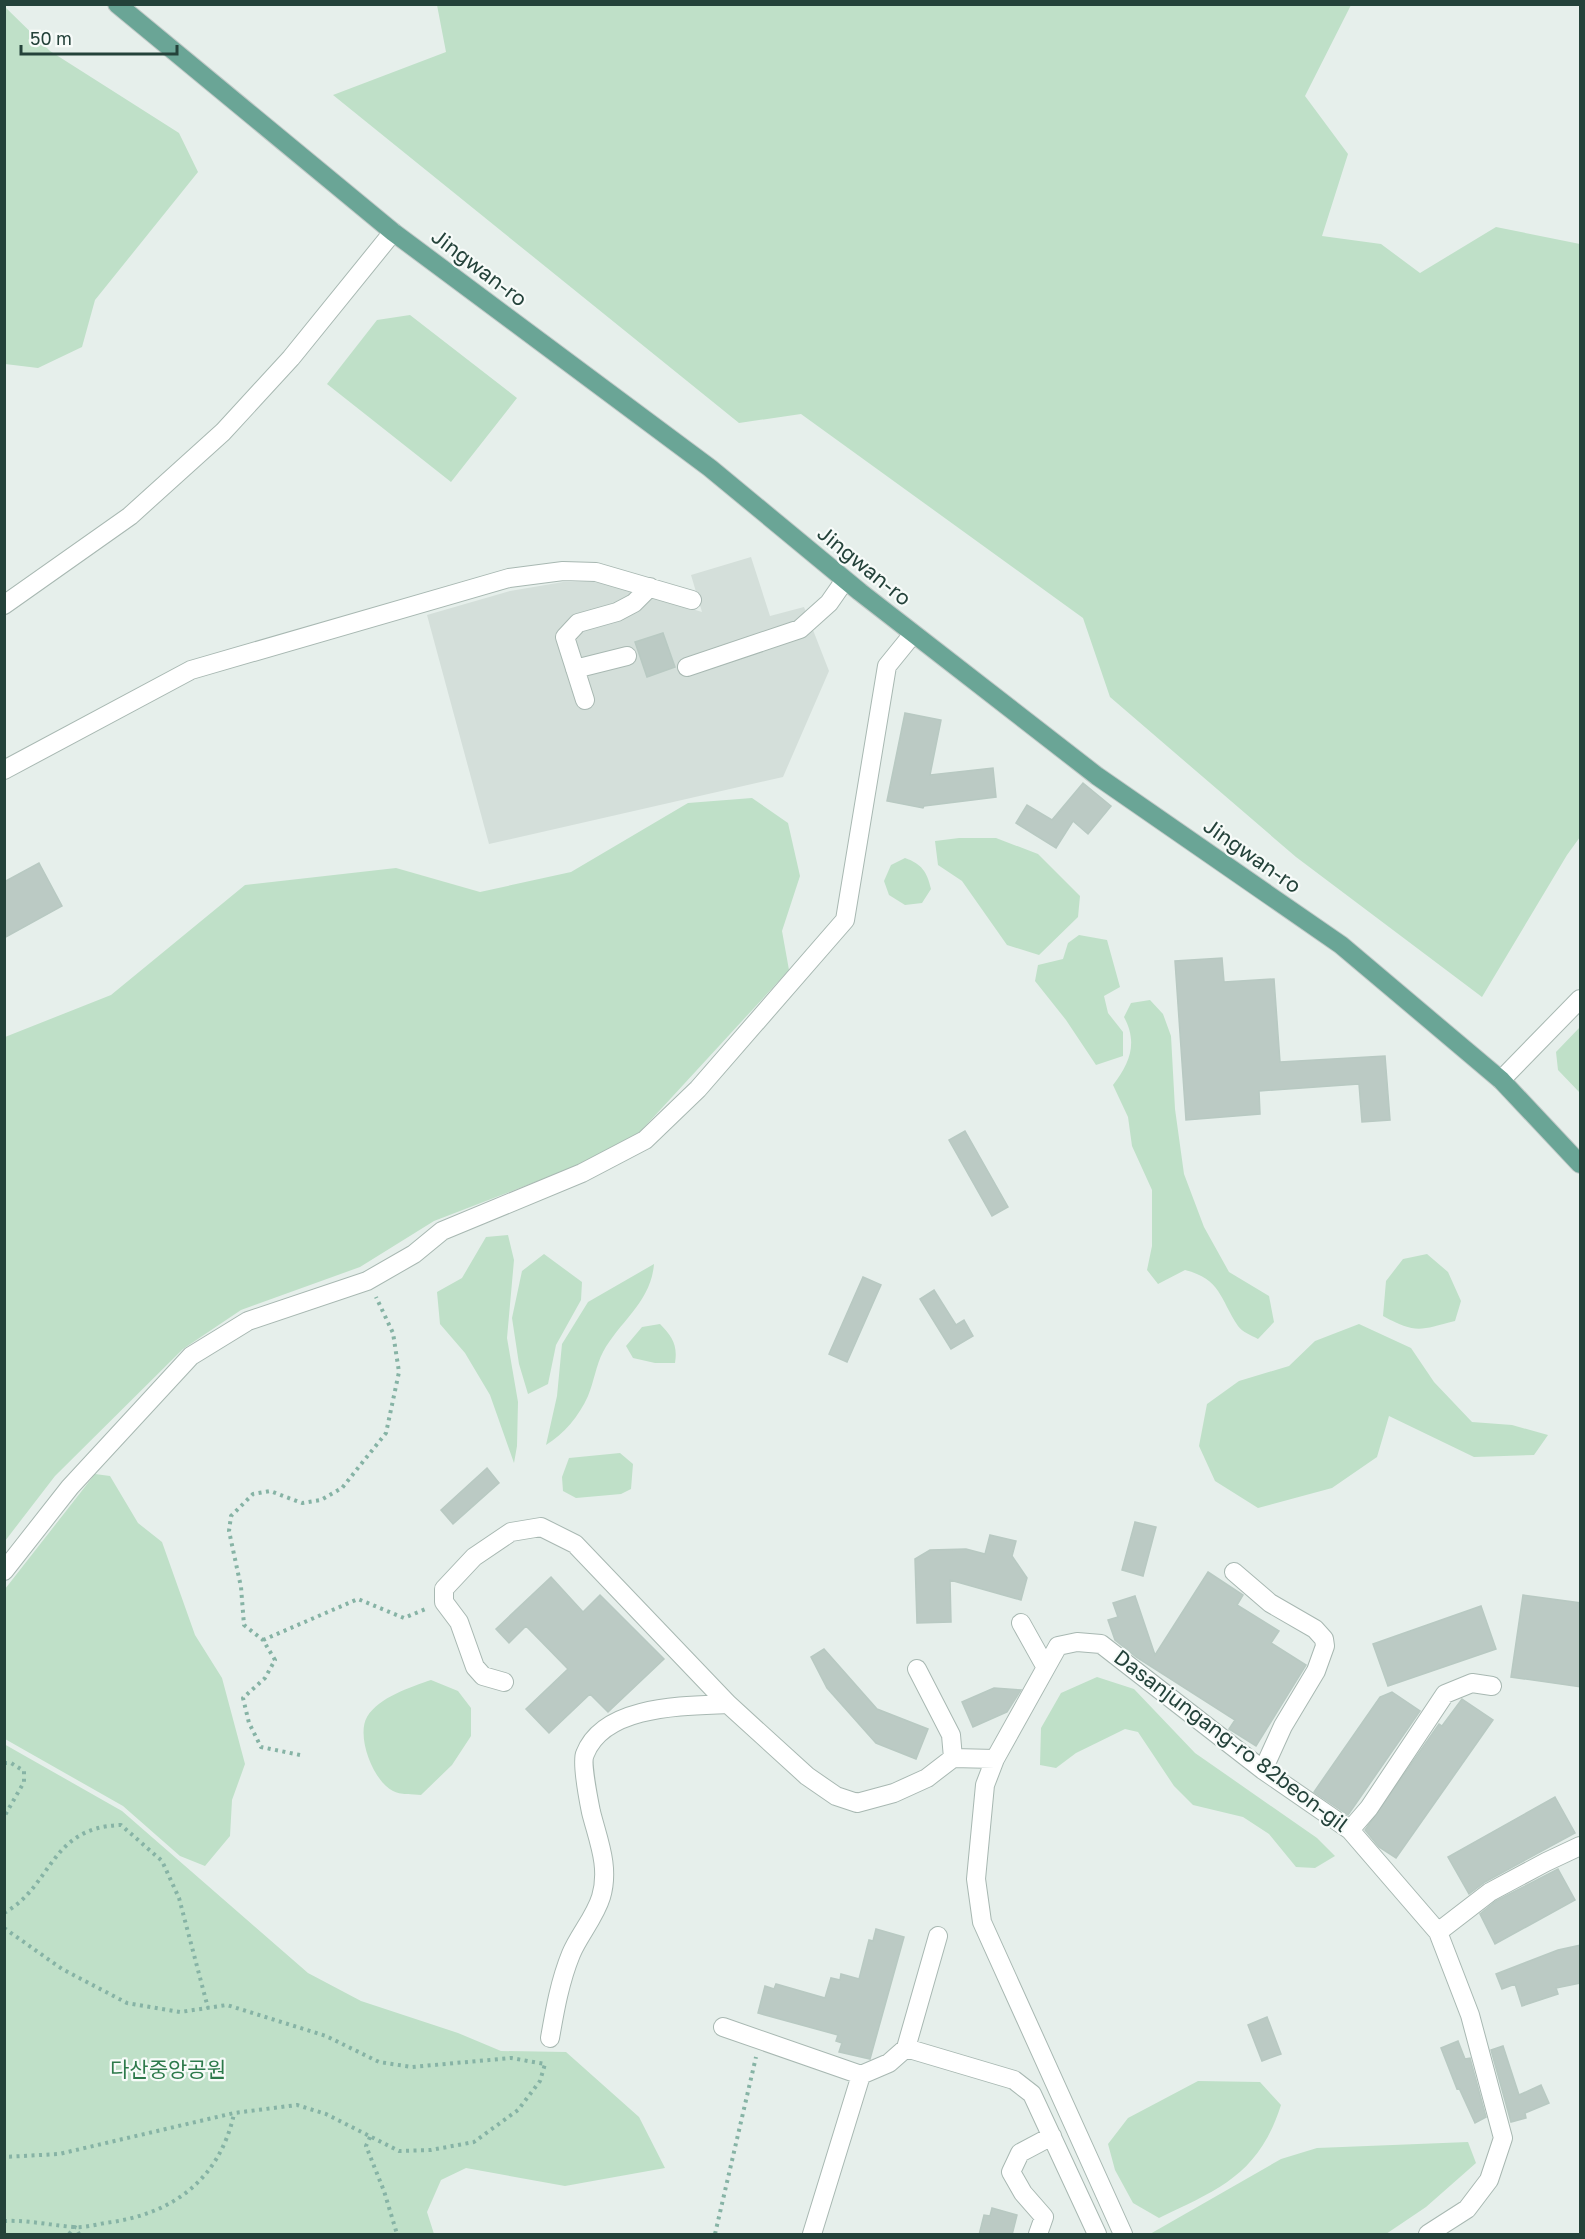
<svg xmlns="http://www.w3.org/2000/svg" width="1585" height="2239" viewBox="0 0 1585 2239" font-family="'Golos Text','Noto Sans KR',sans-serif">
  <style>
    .built { fill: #d4dfda }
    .green { fill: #bfe0c8 }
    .building { fill: #bbcac4; stroke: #b8c9c2; stroke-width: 1.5 }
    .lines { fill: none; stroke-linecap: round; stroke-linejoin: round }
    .minor-casing { stroke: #a8b8b2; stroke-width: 20 }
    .major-casing { stroke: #c2cac8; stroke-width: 20 }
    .path { stroke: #86b3a5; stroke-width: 4; stroke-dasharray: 3 4.5; stroke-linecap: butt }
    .minor { stroke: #fff; stroke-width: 18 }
    .major { stroke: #6aa596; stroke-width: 18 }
    .labels { text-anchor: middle; stroke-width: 4.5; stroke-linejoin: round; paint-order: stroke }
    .street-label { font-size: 21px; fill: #24423a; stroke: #f7fbf9 }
    .park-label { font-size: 21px; fill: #2d7a4b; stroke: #f7fbf9 }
  </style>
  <rect width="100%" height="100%" fill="#e6efeb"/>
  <!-- built -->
  <path class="built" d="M751,557L770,616L804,607L829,671L783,777L489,844L427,615L510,591L563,582H594L621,587L702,612L691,575Z"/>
  <!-- green -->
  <path class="green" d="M437,5H1351L1305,96L1348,154L1322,236L1381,244L1420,273L1496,227L1580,244V837L1567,855L1482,997L1296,857L1110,697L1083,618L801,414L739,423L333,95L446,52Z
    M4,6L50,51L179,133L198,172L95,300L82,347L38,368L5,364Z
    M410,315L517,398L451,482L327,384L377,320Z
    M752,798L788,823L800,876L782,931L789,970L638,1134L579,1165L434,1221L360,1267L241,1310L183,1349L55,1476L5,1541V1037L111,995L245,885L396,868L480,892L571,872L688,803Z
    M959,838H996L1038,854L1080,896L1078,917L1039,955L1007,945L962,881L938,865L935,841Z
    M905,858C922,864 927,872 931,889L922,903L905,905L889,895L884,881L891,865Z
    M1079,935L1107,940L1120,987L1104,996L1108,1013L1123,1032V1056L1096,1065L1066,1020L1035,981L1038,965L1063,959L1068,943Z
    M1150,1000L1163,1014L1171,1036L1175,1109L1184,1174L1204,1227L1229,1272L1269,1296L1274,1322L1258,1339C1251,1335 1242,1332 1238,1326C1220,1299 1221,1279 1185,1270L1158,1284L1147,1270L1152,1246V1190L1132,1146L1128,1117L1113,1085C1130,1063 1138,1043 1124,1017L1131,1003Z
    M1580,1027V1093L1558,1070L1556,1052Z
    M508,1235L514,1260L507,1338L518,1402L517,1446L514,1463L490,1395L465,1353L440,1324L437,1292L462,1278L486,1237Z
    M544,1254L582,1282L581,1300L556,1345L548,1384L528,1394L519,1364L512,1318L522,1271Z
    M1427,1254L1448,1272L1461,1301L1455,1321C1420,1330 1416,1334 1383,1316L1386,1281L1403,1259Z
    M654,1264C651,1302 620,1321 603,1352C596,1365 594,1382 588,1396C579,1416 564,1434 546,1445L557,1396L562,1344L588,1302Z
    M660,1324C672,1336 678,1345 675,1363H655L633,1358L626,1346L642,1327Z
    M1359,1324L1411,1348L1434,1382L1472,1422L1512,1425L1548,1435L1534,1455L1474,1457L1389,1416L1377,1457L1332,1488L1258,1508L1215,1481L1199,1446L1207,1404L1239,1381L1289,1366L1315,1341Z
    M620,1453L633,1464L631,1489L621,1494L576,1498L563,1491L562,1477L569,1458Z
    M95,1474L110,1476L138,1523L162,1542L195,1635L222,1678L245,1764L232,1800L230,1836L205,1866L180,1856L123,1806L5,1739V1589Z
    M1097,1677L1134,1689L1195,1753L1317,1838L1335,1856L1315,1868L1296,1867L1269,1834L1243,1817L1193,1805L1174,1786L1138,1732L1125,1729L1076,1753L1056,1768L1040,1765L1041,1728L1061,1693Z
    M431,1680L458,1691L471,1708V1736L452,1765L421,1795C413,1794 400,1795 393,1791C373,1781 356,1736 367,1717C379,1697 411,1687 431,1680Z
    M4,1744L122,1811L308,1973L361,2001L458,2033L501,2051L566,2052L639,2117L665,2168L565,2186L466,2168L441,2180L427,2212L434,2234H5Z
    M1198,2081L1260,2082L1281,2105C1259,2174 1220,2189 1159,2218L1133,2203L1115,2170L1108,2144L1128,2118Z
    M1468,2142L1476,2163L1426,2207L1386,2234H1150L1281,2159L1317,2148Z"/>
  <!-- building -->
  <path class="building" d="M663,633L675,667L647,677L635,642Z
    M905,713L941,720L930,775L993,768L996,797L924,806L923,808L887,801Z
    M1083,783L1111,806L1088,834L1073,821L1056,848L1016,823L1027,805L1052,820Z
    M39,863L62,906L4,938V882Z
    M1222,958L1224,982L1274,979L1280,1062L1385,1056L1390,1120L1362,1122L1359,1084L1259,1091L1260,1114L1186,1120L1175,961Z
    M965,1131L1008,1207L992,1216L949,1140Z
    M863,1277L881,1285L847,1362L829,1354Z
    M934,1290L956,1325L964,1320L973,1336L951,1349L920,1299Z
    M487,1468L499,1483L453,1524L441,1510Z
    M1135,1522L1156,1527L1143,1576L1122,1570Z
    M990,1535L1016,1541L1012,1556L1027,1578L1021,1600L950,1580L951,1622L917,1623L915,1559L930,1550L966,1549L985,1554Z
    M1208,1572L1243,1595L1237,1605L1279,1631L1271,1643L1306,1665L1256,1746L1229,1729L1235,1720L1136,1657L1115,1640L1108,1620L1118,1617L1113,1603L1135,1596L1155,1655Z
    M551,1577L583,1612L600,1595L664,1659L608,1712L590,1694L549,1733L526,1709L568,1669L526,1626L509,1643L496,1629Z
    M1523,1595L1581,1603V1687L1511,1677Z
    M1481,1606L1496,1649L1388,1686L1373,1644Z
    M824,1649L877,1709L928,1729L916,1759L876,1743L827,1688L811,1657Z
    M994,1688L1021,1690L1007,1712L973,1727L962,1702Z
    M1392,1692L1420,1711L1348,1815L1314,1792L1380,1697Z
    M1462,1699L1493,1720L1396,1858L1379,1847L1365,1830L1439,1724L1442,1726Z
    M1555,1797L1575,1833L1485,1882L1469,1894L1448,1857Z
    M1558,1869L1575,1900L1495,1944L1480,1914L1496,1901Z
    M876,1929L904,1937L870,2059L839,2052L842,2043L836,2041L838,2035L758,2013L765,1986L774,1989L776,1984L825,1998L831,1978L840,1980L841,1974L859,1979L869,1940L873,1941Z
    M1581,1945V1983L1556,1988L1558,1994L1522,2006L1515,1984L1502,1989L1496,1974L1558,1950Z
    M1267,2017L1281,2054L1262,2061L1248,2025Z
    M1458,2041L1465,2059L1470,2058L1486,2117L1475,2123L1459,2088L1457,2089L1441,2048Z
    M1503,2046L1519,2095L1541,2085L1549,2103L1525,2113L1526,2118L1511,2122L1491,2050Z
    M992,2208L1017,2215L1012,2235H979L984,2215L990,2216Z"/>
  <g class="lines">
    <defs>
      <path id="minor" d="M4,605L130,516L223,432L291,358L393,232
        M687,667L800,629L829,603L845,580
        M575,669L627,656
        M585,700L565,637L578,623L617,612L634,603L650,587
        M4,770L191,670L509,578L563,571L596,572L692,600
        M1501,1080L1580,999
        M4,1571L70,1487L191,1356L248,1321L367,1281L414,1254L442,1231L582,1173L645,1140L698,1089L845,920L887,666L913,634
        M1234,1572L1270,1603L1315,1629L1324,1639L1325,1646L1316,1671L1283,1726L1263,1770
        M1021,1623L1045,1666
        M917,1669L951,1735L953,1758
        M504,1682L483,1676L475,1667L459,1622L444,1602V1589L474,1557L511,1532L541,1527L575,1544L728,1704L807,1776L836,1796L857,1803L894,1793L927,1778L953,1758L995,1759
        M1350,1830L1369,1808L1445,1694L1472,1683L1492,1686
        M1438,1932L1490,1892L1546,1862L1580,1846
        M723,2027L861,2075L889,2063L906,2048L938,1936
        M550,2038C555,2009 560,1981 571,1954C579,1935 595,1917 601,1897C610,1867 598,1840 591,1812C589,1802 581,1762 585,1754C604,1705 684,1706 728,1704
        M906,2048L1014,2080L1032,2094L1097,2234
        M812,2234L861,2075
        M1038,2234L1044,2217L1023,2193L1011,2172L1020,2153L1052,2136
        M1123,2234L982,1922L976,1879L985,1785L995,1759L1058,1646L1077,1642L1101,1644L1263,1770L1350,1830L1438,1932L1470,2015L1503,2138L1489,2180L1467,2209L1428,2234"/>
      <path id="major" d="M117,4L393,232L710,468L860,592L1097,776L1341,945L1501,1080L1580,1164"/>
    </defs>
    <!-- minor casing -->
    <use href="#minor" class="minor-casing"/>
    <!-- major casing -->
    <use href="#major" class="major-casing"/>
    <!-- path -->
    <path class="path" d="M263,1640L358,1599L404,1618L428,1608
      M300,1755L261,1747L249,1723L243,1698L265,1678L275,1660L263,1640L244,1625L241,1587L229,1531L231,1516L253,1494L270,1491L302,1503L321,1500L342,1488L386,1433L399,1372L393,1333L376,1297
      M4,1763H11L24,1771V1782L4,1817
      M4,1913C53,1886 49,1827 121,1825L162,1861L179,1898L208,2008
      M4,1928L62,1969L127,2003L180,2012L227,2005L326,2036L379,2062L412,2067L511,2058L545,2064L540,2081L518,2110L474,2142L431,2150L399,2151L326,2114L297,2105L234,2113L59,2154L4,2157
      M370,2137L366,2146L384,2191L397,2234
      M4,2221C28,2220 50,2225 73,2227C83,2228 94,2225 105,2223C171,2215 219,2181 234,2114
      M69,2234L75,2227L79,2234
      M715,2234L756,2057"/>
    <!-- minor -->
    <use href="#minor" class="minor"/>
    <!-- major -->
    <use href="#major" class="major"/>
  </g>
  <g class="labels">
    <!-- street labels -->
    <g class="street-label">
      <text transform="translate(479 268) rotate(37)" y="7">Jingwan-ro</text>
      <text transform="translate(864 566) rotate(39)" y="7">Jingwan-ro</text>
      <text transform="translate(1252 856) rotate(35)" y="7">Jingwan-ro</text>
      <text transform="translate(1231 1741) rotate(37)" y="7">Dasanjungang-ro 82beon-gil</text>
    </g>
    <!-- park labels -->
    <g class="park-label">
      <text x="168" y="2077">다산중앙공원</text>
    </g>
  </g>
  <!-- border -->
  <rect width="1585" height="2239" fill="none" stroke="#24423a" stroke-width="12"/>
  <!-- scale -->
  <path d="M21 45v9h156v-9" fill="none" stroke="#24423a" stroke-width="3"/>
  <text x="30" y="45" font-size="18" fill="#24423a" stroke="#f7fbf9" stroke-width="4.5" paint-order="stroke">50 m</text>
</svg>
